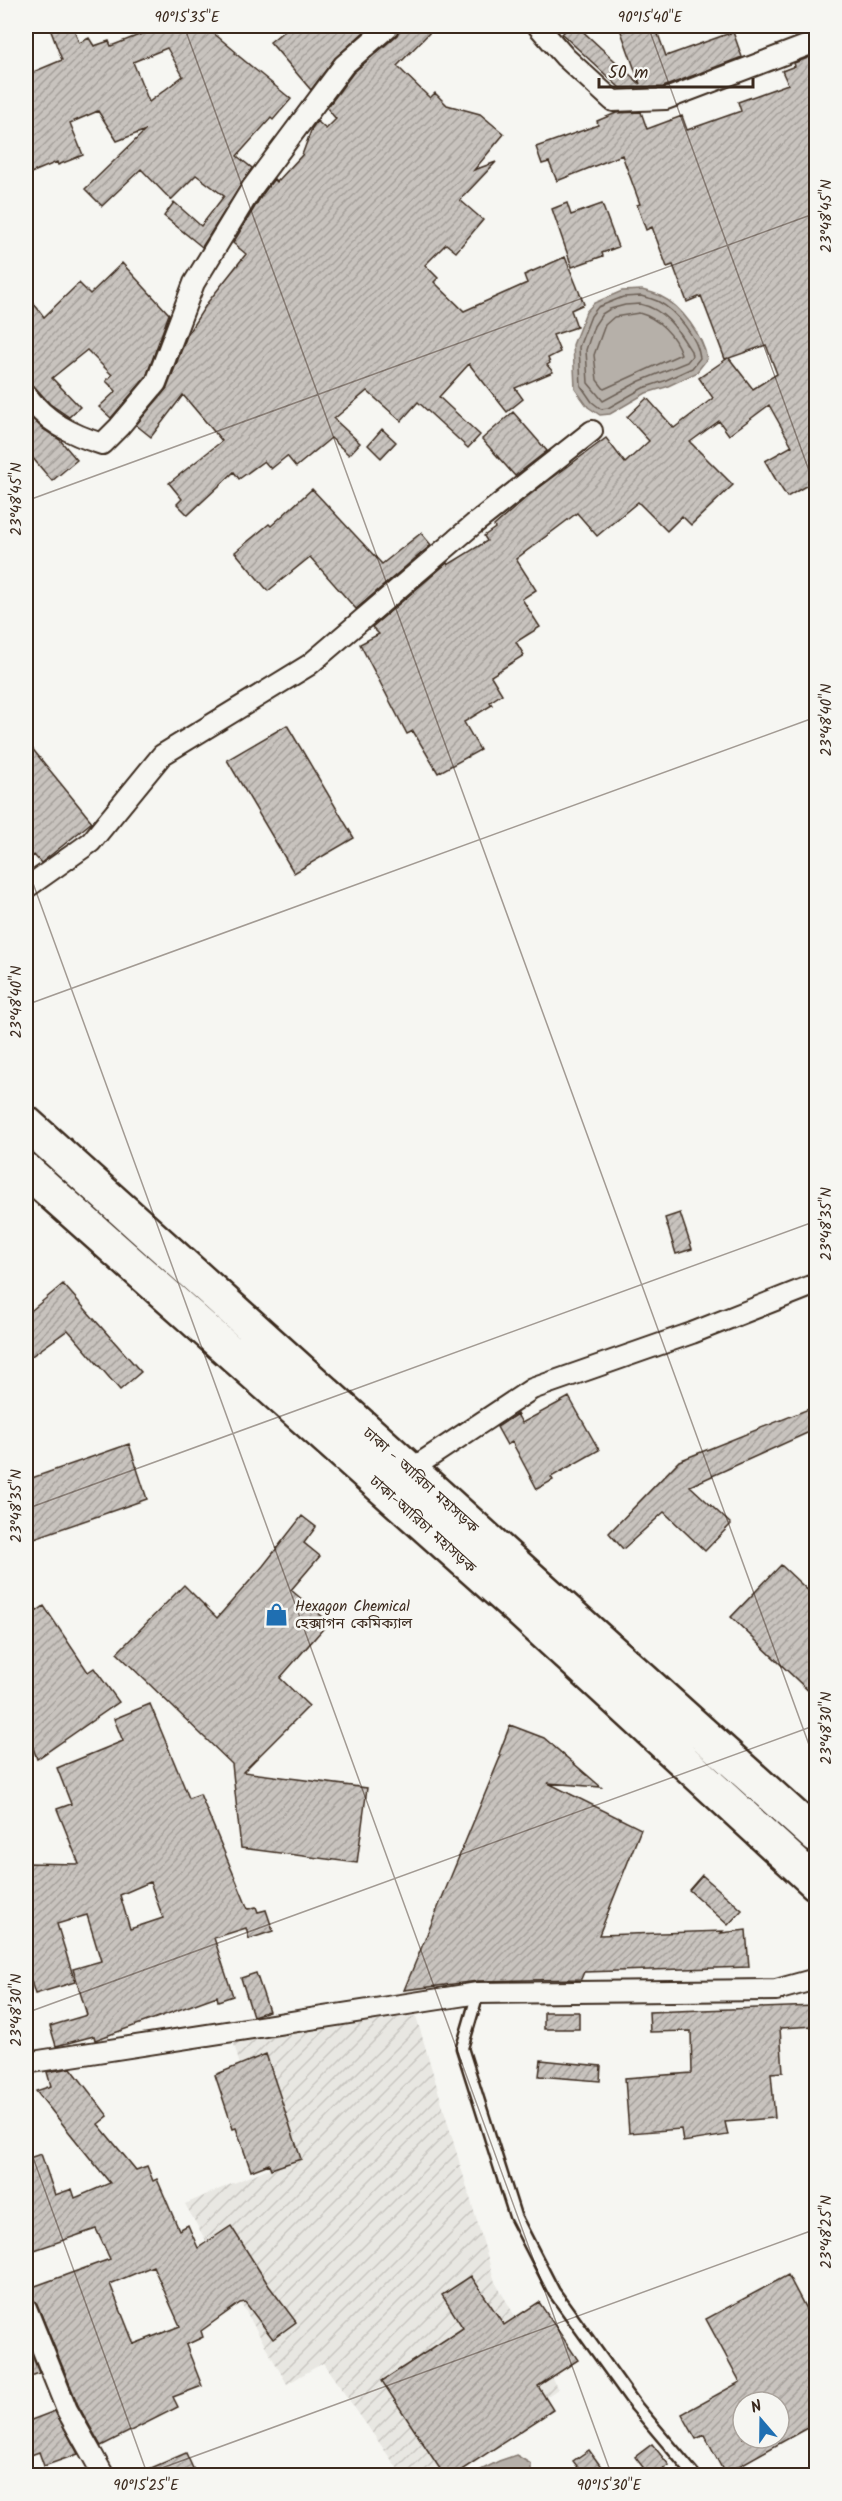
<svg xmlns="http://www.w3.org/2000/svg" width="842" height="2501" viewBox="0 0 842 2501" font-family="Kalam,'Noto Sans Bengali',sans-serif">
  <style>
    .industrial { fill: url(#industrial-furrows) }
    .water { fill: #b6b0a9; stroke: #857a71; stroke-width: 1.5 }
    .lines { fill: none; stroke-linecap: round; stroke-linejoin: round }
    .shore { stroke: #6c6056; stroke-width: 1.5 }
    .building { fill: url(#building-hatch); stroke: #3b2a1e; stroke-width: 1.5; fill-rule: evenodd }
    .lane-casing { stroke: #3b2a1e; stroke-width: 15 }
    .street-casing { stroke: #3b2a1e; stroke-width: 24 }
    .highway-casing { stroke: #3b2a1e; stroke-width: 38 }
    .lane { stroke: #f6f6f2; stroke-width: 10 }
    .street { stroke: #f6f6f2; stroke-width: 20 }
    .highway { stroke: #f6f6f2; stroke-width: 33 }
    .ticks { fill: none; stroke: #3b2a1e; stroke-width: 1.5; stroke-opacity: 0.45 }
    .labels { text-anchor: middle; stroke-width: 5; stroke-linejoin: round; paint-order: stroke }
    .street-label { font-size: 15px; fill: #3b2a1e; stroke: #f6f6f2 }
    .poi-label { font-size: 15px; fill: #3b2a1e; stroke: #f6f6f2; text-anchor: start }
    .neatline { fill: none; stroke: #3b2a1e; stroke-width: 2 }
    .ticks-label { font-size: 15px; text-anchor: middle; fill: #3b2a1e }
  </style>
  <defs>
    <pattern id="industrial-furrows" width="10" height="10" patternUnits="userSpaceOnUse" patternTransform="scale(1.5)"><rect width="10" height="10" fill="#e8e7e2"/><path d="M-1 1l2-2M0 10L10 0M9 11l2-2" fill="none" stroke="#c8c6c1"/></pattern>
    <pattern id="building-hatch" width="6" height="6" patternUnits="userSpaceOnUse" patternTransform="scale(1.5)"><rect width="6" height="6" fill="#c8c3be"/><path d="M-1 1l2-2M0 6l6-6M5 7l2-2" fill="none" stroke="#a49f9a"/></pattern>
  </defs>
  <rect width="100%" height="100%" fill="#f6f6f2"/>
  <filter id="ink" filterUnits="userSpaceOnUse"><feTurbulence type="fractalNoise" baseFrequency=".0167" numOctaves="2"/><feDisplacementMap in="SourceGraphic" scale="12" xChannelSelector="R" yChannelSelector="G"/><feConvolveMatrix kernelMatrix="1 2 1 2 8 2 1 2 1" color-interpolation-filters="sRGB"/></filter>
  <g filter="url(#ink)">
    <!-- industrial -->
    <path class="industrial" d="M416,2016L495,2282L558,2389L428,2475H402L323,2363L287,2384L185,2204L269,2168L232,2037Z"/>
    <!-- water -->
    <path class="water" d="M642,290C648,292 655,293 660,296C682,306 703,337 707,359L696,373L666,387L646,393L610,414L600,415L588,407L575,389L573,345L586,312L594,303L622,291Z
      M516,2455L531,2464V2475H471L499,2461Z"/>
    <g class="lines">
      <!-- shore -->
      <path class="shore" d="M641,296C647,298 654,299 659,302C676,311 698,338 700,358L692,368L664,381L643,388L608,408L601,409L592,402L581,386L579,347L591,316L598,307L623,297Z
        M640,304C666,310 677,329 691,351L692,356L687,362L640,381L603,401L588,383L586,350L594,326L602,314L610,309L625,305Z
        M639,313C658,318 675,335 681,354L604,389L597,380L594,355L605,325L614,317Z"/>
    </g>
    <!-- building -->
    <path class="building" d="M49,26H73L79,43L89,38L94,46L109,41L111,46L162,26H205L236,52L235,53L291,99L273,120L271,118L237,156L252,168L202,247L164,216L174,202L201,226L224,196L196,175L171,200L141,169L102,206L85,189L146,130L117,141L98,111L70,123L83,155L58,165L57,162L26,175V75L62,60ZM167,48L183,76L149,102L133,62Z
      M290,26H359L365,31L335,58L311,90L270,42Z
      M401,26H436L397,66L430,98L435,93L447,105L480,114L504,134L474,170L496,162L460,200L483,220L456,252L446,244L425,265L438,278L434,282L464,311L527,283L524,275L565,257L584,304L571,310L577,327L553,335L560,352L548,358L550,363L547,365L553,372L515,388L523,399L507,412L469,364L439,397L480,435L468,448L418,402L401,421L367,391L334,419L360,443L349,455L331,438L296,467L287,456L271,469L264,461L239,479L234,472L188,515L177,504L182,499L169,483L222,441L183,395L151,437L136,425L167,388L188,333L208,302L246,254L233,243L262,195L274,179L277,182L302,155L312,128L317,121L326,129L336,119L327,108L353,73L397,35Z
      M570,26H577L640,84L619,26H655L666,56L733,32L742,57L663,87L621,89L562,34Z
      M816,55V140L812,142L816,154V480L787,497L776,480L765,461L792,446L769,405L729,435L719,421L690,442L733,485L691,525L682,516L667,531L638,502L597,536L577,513L516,559L536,590L522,599L540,627L516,642L524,655L491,676L502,694L490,702L492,705L464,722L480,750L438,773L413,731L407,734L360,644L379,634L372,627L447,563L448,565L487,541L484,536L495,528L494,526L528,496L606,438L625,463L649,441L627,417L647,398L674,428L713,398L699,378L728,358L725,359L701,296L687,302L673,265L667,267L652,227L646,230L637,205L640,204L622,155L557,181L549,162L542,164L536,147L598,125L597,121L616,113L641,112L647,129L682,116L687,130L741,111L738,102L788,84L782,71L795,66L794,63ZM766,345L777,374L753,389L729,358Z
      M567,203L571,215L602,204L618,247L602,253L603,256L572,267L552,209Z
      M122,263L169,314L146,377L111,418L99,407L116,391L106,381L112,375L87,350L52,378L80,407L69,417L50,404L35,387L26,383V293L44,317L79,283L90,294Z
      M513,412L547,451L515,476L482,439Z
      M26,413L43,429L60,440L77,460L52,481L26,450Z
      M382,429L396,442L381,458L368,445Z
      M312,489L382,564L421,533L431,545L356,609L310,557L268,591L235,552L269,524L271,526Z
      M287,725L354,838L294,873L227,760Z
      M26,741L92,822L41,863L34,855L26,863Z
      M680,1213L692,1249L676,1254L665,1218Z
      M63,1284L141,1372L120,1390L68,1330L26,1360V1315Z
      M569,1397L599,1450L551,1477L553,1480L537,1489L512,1442L507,1445L497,1427L517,1414L522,1423Z
      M816,1406V1429L690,1486L731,1524L705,1551L664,1512L623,1549L609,1533L679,1461Z
      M129,1444L147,1499L26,1541V1480Z
      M302,1516L316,1527L304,1543L320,1556L291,1590L329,1622L280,1678L309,1706L243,1772L367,1788L357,1863L241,1848L232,1764L117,1653L184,1585L217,1618L263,1566Z
      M781,1565L816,1598V1698L731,1617Z
      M26,1587L37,1611L44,1606L88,1672L94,1668L119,1702L37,1759L26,1728Z
      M150,1704L189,1798L200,1794L248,1909L256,1907L258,1912L266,1910L273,1931L249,1939L246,1928L214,1938L233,1996L218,2001L217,1996L95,2040L94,2036L56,2046L50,2026L87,2015L73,1969L101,1961L87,1915L57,1924L75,1982L35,1994L26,1965V1863L79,1864L57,1809L71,1804L57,1768L123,1741L114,1719ZM150,1882L163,1918L130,1929L120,1895Z
      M510,1725L544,1738L601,1787L548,1783L641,1829L599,1935L723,1931L721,1933L746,1930L749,1967L584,1972L581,1979L478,1981L404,1990L501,1755L499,1754Z
      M702,1875L742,1910L728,1925L689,1890Z
      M256,1973L269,2011L253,2016L241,1978Z
      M816,2006V2026L780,2028L783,2072L771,2073L775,2118L725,2122L728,2135L683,2142L681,2129L629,2133L625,2078L692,2073L691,2031L650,2032L649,2012Z
      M544,2012H579V2029H544Z
      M266,2054L301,2159L271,2169L269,2164L251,2171L236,2128L233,2129L215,2075Z
      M541,2060L601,2066L600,2081L539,2076Z
      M71,2068L108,2116L98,2124L136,2170L147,2166L153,2181L157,2179L179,2230L188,2225L198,2248L231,2226L269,2286L296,2322L273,2339L245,2302L240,2303L201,2331L203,2337L186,2345L202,2386L173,2397L178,2407L101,2446L78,2405L37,2304L30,2297L27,2289L110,2259L96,2229L26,2253V2159L41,2154L55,2195L72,2189L75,2198L110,2183L36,2091L51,2086L47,2072ZM153,2266L180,2326L134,2344L110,2284Z
      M788,2275L816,2328V2423L725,2474L704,2435L696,2439L682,2414L740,2382L706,2319ZM743,2402H779V2438H743Z
      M471,2276L504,2325L539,2302L578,2360L538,2386L553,2410L454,2475H444L382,2381L463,2328L442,2295Z
      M26,2339L39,2373L26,2378Z
      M55,2411L78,2454L44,2466L39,2452L26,2457V2422Z
      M652,2444L669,2465L655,2475H649L635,2457Z
      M589,2450L607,2475H584L573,2461Z
      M186,2453L196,2475H135Z"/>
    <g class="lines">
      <defs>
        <path id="lane" d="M478,1993L462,2048L515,2216L554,2292L636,2406L695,2476"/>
        <path id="street" d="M538,26L565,57L613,101L666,99L816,42
          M26,395C47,422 70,434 102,444L119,427L156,383L194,283L252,188L344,65L389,26
          M26,888L91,842L162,755L309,665L474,524L592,431
          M410,1470L532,1389L692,1333L816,1284
          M26,2063L478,1993L776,1990L816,1979
          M26,2308L67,2410L104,2476"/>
        <path id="highway" d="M26,1123L816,1836
          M26,1170L512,1603L816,1883"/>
      </defs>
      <!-- lane casing -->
      <use href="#lane" class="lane-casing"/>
      <!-- street casing -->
      <use href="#street" class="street-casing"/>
      <!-- highway casing -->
      <use href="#highway" class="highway-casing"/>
      <!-- lane -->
      <use href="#lane" class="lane"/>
      <!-- street -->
      <use href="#street" class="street"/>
      <!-- highway -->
      <use href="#highway" class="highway"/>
    </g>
  </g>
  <!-- ticks -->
  <path class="ticks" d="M184,26L816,1764M648,26L816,490M26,501L816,213M26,864L612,2476M26,1005L816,717M26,1509L816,1221M26,2013L816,1725M26,2138L148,2476M140,2476L816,2229"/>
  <!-- icons -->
  <defs>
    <symbol id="shop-bare" viewBox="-9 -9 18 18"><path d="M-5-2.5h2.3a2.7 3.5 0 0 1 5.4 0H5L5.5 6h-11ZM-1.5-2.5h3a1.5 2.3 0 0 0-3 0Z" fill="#1f6fb2" stroke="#f6f6f2" stroke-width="2.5" paint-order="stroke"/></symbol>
  </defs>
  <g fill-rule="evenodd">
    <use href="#shop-bare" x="260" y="1598" width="33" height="33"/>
  </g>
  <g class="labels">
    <!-- street labels -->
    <g class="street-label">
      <text transform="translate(421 1480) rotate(42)" y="5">ঢাকা - আরিচা মহাসড়ক</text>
      <text transform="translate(423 1524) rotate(42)" y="5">ঢাকা-আরিচা মহাসড়ক</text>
    </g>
    <!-- poi labels -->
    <g class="poi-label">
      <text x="295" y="1611">Hexagon Chemical<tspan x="295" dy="17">হেক্সাগন কেমিক্যাল</tspan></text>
    </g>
  </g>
  <!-- margin -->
  <rect width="842" height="2501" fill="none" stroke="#f6f6f2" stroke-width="66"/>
  <!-- north arrow -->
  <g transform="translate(761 2420) rotate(340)"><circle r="28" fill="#f6f6f2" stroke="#aba49d" stroke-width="1.5"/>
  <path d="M0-4.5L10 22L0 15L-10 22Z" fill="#1f6fb2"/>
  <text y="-9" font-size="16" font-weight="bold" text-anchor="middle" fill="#3b2a1e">N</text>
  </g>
  <!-- scale -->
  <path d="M599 78v9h154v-9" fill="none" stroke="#3b2a1e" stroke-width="3"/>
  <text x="608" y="78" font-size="18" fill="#3b2a1e" stroke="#f6f6f2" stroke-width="4.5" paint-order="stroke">50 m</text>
  <rect x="33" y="33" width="776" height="2435" class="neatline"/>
  <g class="ticks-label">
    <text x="187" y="22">90°15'35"E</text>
    <text x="650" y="22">90°15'40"E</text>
    <text transform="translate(826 216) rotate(-90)" y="5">23°48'45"N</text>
    <text transform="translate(16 499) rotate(-90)" y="5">23°48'45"N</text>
    <text transform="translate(826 720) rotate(-90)" y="5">23°48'40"N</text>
    <text transform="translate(16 1002) rotate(-90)" y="5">23°48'40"N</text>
    <text transform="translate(826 1224) rotate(-90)" y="5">23°48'35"N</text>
    <text transform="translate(16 1506) rotate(-90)" y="5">23°48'35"N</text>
    <text transform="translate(826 1728) rotate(-90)" y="5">23°48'30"N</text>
    <text transform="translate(16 2010) rotate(-90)" y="5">23°48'30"N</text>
    <text transform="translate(826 2232) rotate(-90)" y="5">23°48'25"N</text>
    <text x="146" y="2490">90°15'25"E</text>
    <text x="609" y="2490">90°15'30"E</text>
  </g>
</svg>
